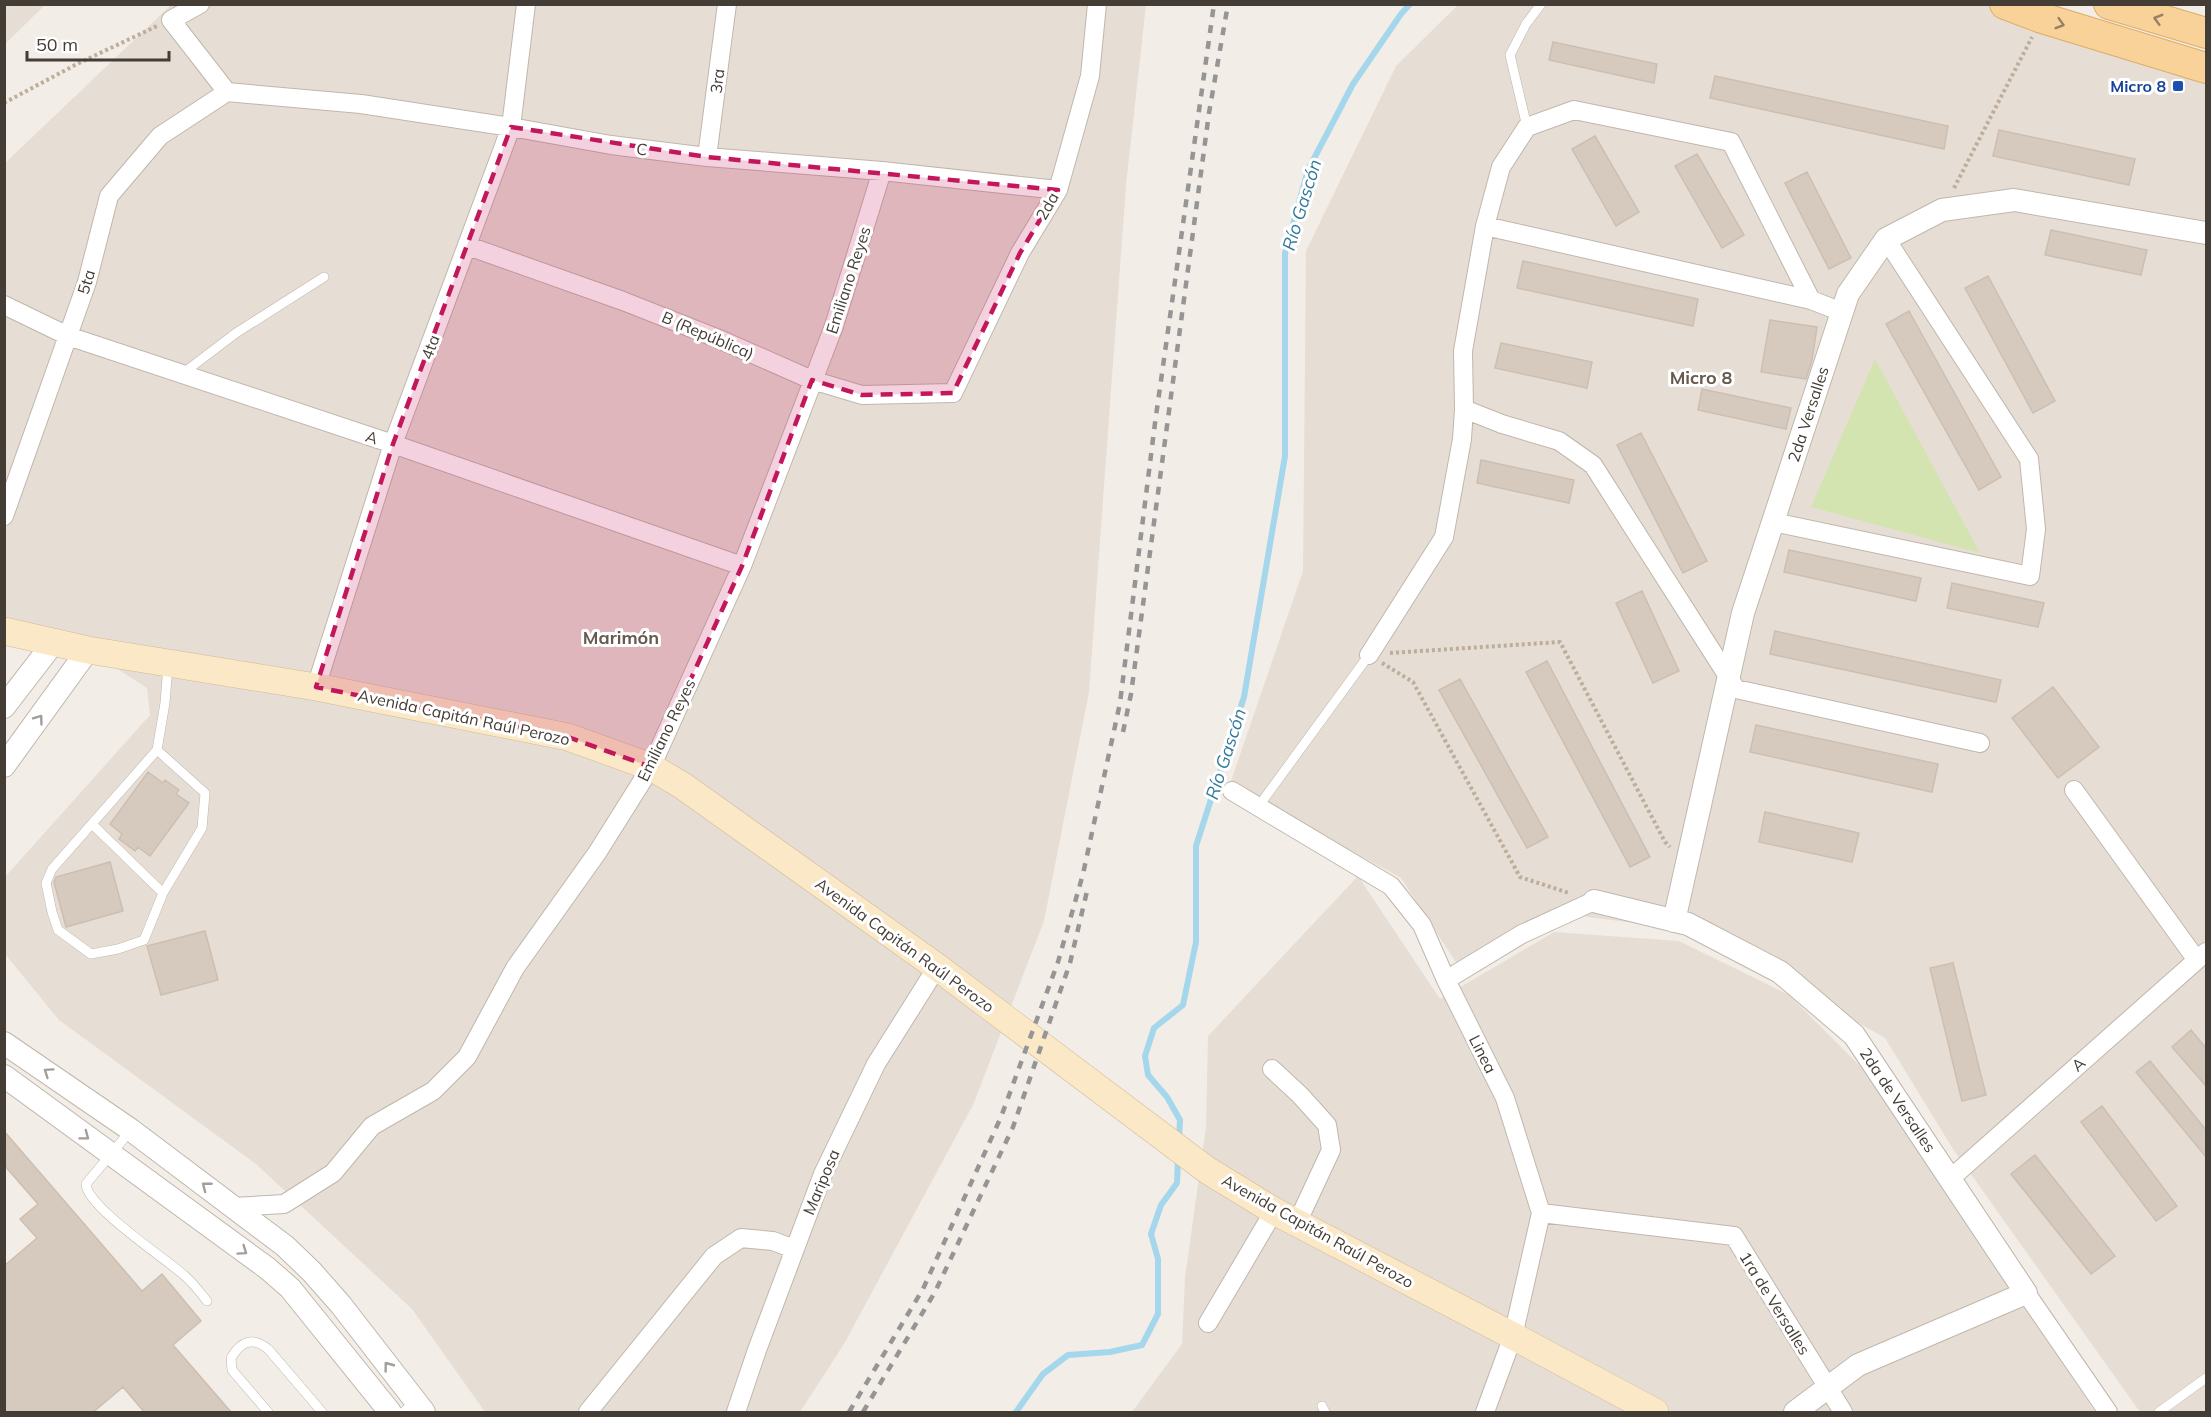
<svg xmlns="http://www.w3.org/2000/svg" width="2211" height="1417" viewBox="0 0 2211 1417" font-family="Mulish,sans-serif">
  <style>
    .residential { fill: #e6ded4 }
    .green { fill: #d3e4b1 }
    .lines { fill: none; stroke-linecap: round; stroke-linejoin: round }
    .stream { stroke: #a5d7ec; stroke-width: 6 }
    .building { fill: #d6cabf; stroke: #cdbeb0; stroke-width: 1.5 }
    .service-casing { stroke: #c0b6ac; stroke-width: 10 }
    .minor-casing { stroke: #c0b6ac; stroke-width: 20 }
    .tertiary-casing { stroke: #c0b6ac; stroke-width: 24 }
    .secondary-casing { stroke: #cfba98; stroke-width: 28 }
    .primary-casing { stroke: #ddac69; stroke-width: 32 }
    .path { stroke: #bead9b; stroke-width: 4; stroke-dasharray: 3 3; stroke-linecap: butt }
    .service { stroke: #fff; stroke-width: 9 }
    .minor { stroke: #fff; stroke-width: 18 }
    .tertiary { stroke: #fff; stroke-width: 22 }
    .secondary { stroke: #fbe8c7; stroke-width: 27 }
    .primary { stroke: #f8d299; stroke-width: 30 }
    .rail { stroke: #959595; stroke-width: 4.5; stroke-dasharray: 8 8; stroke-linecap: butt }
    .oneway { stroke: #958063 }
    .oneway2 { stroke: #a29e9a }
    .marked { fill: #c2185b; fill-opacity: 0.2; stroke: #c2185b; stroke-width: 4.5; stroke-dasharray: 12 8; stroke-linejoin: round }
    .transit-dot { fill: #1a4fb4; stroke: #fff; stroke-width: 2 }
    .labels { text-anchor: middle; stroke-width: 6; stroke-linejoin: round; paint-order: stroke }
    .street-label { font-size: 16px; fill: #443d36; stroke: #fff }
    .transit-label { font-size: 16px; font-weight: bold; fill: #164399; stroke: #fff; text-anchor: end }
    .water-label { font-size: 18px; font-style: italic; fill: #317a9b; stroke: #fff }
    .neighbourhood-label { font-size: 18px; font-weight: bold; fill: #66594d; stroke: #fff }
  </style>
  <rect width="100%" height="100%" fill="#f2ede6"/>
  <!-- residential -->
  <path class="residential" d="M5,4H45V5L5,44Z
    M171,5H1146L1126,185L1089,692L1044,921L973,1105L844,1344L800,1412H485L412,1309L256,1164L59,1020L5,954V877L150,715L147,688L88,650L5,630V163Z
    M1458,5H1987L2206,79V1412H2140L1953,1149L1885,1038L1697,931L1549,912L1459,967L1401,878L1230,784L1303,571L1306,251L1396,66Z
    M1358,876L1440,999L1554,932L1679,941L1789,995L1880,1086L2095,1412H1132L1182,1344L1185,1278L1206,1127L1208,1036Z"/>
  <!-- green -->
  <path class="green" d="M1875,359L1980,553L1811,507Z"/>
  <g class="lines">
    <!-- stream -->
    <path class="stream" d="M1179,1138L1180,1120L1167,1097L1148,1075L1145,1056L1154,1028L1183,1005L1196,942V846L1244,697L1285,456V253L1308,170L1353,84L1401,14L1410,4
      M1016,1412L1043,1374L1068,1355L1110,1352L1142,1345L1158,1314V1259L1151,1234L1161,1205L1177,1183L1178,1158"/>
  </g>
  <!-- building -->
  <path class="building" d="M1553,42L1657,64L1654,83L1549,60Z
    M1715,76L1948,126L1944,149L1710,98Z
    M1999,130L2135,159L2129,185L1993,156Z
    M1595,136L1639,212L1616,226L1572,149Z
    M1697,154L1744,235L1722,248L1675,166Z
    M1807,172L1851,258L1829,269L1785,183Z
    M2051,230L2147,250L2141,275L2045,255Z
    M1523,261L1698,299L1693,326L1517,288Z
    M1988,276L2055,401L2033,413L1965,288Z
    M1909,311L2001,477L1979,490L1886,324Z
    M1770,320L1817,327L1812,360L1806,379L1761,372Z
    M1501,343L1592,362L1587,388L1495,368Z
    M1702,389L1791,408L1786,429L1698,410Z
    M1641,433L1707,561L1683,573L1617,445Z
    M1481,460L1574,480L1569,503L1477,483Z
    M1789,550L1921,578L1916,601L1784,572Z
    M1952,583L2044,603L2038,627L1947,608Z
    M1642,591L1679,671L1653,683L1616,603Z
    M1775,631L2001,680L1996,702L1770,654Z
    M1547,661L1650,857L1630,867L1526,672Z
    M1460,679L1548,837L1527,848L1439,690Z
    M2053,687L2099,747L2058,778L2012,718Z
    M1756,725L1938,764L1932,792L1750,752Z
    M148,772L163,783L165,780L179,790L176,794L189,803L150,856L138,847L135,851L119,839L122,834L110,824Z
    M1765,812L1859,833L1852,862L1759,842Z
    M110,862L123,911L66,927L54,882L56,877Z
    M205,931L218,980L161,995L147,946Z
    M1953,963L1986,1095L1962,1101L1930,968Z
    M2191,1030L2206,1048V1086L2172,1047Z
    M2150,1061L2206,1130V1157L2136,1072Z
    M2102,1106L2177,1206L2156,1221L2081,1122Z
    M4,1131L142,1291L162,1274L201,1321L173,1345L232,1413H145L123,1387L92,1413H4V1266L37,1238L20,1219L38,1204L4,1165Z
    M2035,1155L2115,1256L2091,1274L2011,1174Z"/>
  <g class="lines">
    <defs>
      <path id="service" d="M1527,127L1510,55L1526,24L1541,4
        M182,374L236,333L324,277
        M157,750L205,793L202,828L163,893L144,940L118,949L91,954L58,930L52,912L46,883L52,869L157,750L165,703L168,665
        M1258,807L1369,655
        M93,825L163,893
        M131,1130L86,1184C87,1207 165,1258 185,1276C193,1283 200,1292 207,1301
        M1322,1406L1325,1412
        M268,1412L232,1370L231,1358C241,1341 253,1336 269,1350L322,1412
        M403,1412L416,1402
        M2159,1412L2206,1378"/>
      <path id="minor" d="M200,4L171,20L227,92
        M227,92L361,104L511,127L611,145L707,157L882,171L1058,190
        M707,157L727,4
        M1485,226L1811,300L1842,312
        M468,246L623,301L719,339L812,380L862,395L953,393L1020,253L1058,190L1090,76L1097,4
        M1811,300L1731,142L1574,110L1527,127L1501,167L1485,226L1463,351L1464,409L1502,424L1559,441L1593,465L1736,689L1980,743
        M4,305L68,336L393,444L742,566
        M4,516L87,282L109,196L160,136L227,92
        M1773,522L2030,576L2036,529L2029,459L1886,239
        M1369,655L1444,537L1462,439L1464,409
        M316,687L393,444L511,127L526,4
        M2074,790L2196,959
        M1232,791L1391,886L1422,925L1446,980L1505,1098L1541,1213L1513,1336L1485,1412
        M1446,980L1522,934L1594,901
        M1272,1069L1300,1095L1327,1125L1331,1150L1297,1223
        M1951,1178L2206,952
        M233,1207L284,1204L333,1173L372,1126L433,1091L467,1057L515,968L597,853L651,767L742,566L834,326L882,171
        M1541,1213L1734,1236L1843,1412
        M2026,1293L2108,1412
        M1208,1323L1274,1211
        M588,1412L714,1256L741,1238L773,1241L794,1249
        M736,1412L757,1350L823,1174L876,1064L937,967"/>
      <path id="tertiary" d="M4,707L54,642
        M4,766L88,650
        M1594,901L1688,924L1780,972L1854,1035L2026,1293L1858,1365L1795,1412
        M1674,921L1743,613L1848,294L1886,239L1942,210L2014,200L2206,233
        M4,1043L131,1130L285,1246L312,1272L341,1305L424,1412
        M4,1076L267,1268L290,1288L390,1412"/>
      <path id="secondary" d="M4,631L88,650L316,687L568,737L651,767L683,786L937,967L1207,1170L1274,1211L1513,1336L1655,1412"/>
      <path id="primary" d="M2005,4L2042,18L2206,68
        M2109,4L2206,33"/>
    </defs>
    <!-- service casing -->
    <use href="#service" class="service-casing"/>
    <!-- minor casing -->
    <use href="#minor" class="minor-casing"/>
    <!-- tertiary casing -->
    <use href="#tertiary" class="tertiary-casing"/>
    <!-- secondary casing -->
    <use href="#secondary" class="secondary-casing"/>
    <!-- primary casing -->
    <use href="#primary" class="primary-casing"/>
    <!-- path -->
    <path class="path" d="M4,103L77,64L157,26
      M1954,188L2032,37
      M1390,653L1560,642L1665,842L1670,847
      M1382,663L1413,682L1520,877L1569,893"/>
    <!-- service -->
    <use href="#service" class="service"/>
    <!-- minor -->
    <use href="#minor" class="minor"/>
    <!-- tertiary -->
    <use href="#tertiary" class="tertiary"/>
    <!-- secondary -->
    <use href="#secondary" class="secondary"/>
    <!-- primary -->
    <use href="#primary" class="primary"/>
    <!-- rail -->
    <path class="rail" d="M1123,732L1131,694L1209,113L1228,4
      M849,1412L923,1289L1001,1117L1058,962L1083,874L1120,703L1155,423L1214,4
      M863,1412L935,1292L1013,1127L1070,963L1088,887"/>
  </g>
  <!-- one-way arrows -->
  <defs><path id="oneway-chevron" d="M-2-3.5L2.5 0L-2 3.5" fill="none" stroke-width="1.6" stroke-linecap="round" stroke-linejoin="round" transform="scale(1.5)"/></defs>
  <g class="oneway">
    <use href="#oneway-chevron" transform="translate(2158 19) rotate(-164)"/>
    <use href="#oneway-chevron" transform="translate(2060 24) rotate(17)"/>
  </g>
  <g class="oneway2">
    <use href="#oneway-chevron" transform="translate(39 719) rotate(-54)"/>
    <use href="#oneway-chevron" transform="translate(48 1072) rotate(-145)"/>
    <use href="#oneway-chevron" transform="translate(85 1136) rotate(37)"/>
    <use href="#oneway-chevron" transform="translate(206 1186) rotate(-142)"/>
    <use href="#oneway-chevron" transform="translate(243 1251) rotate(35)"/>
    <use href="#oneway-chevron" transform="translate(388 1366) rotate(-127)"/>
  </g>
  <!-- marked area -->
  <path class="marked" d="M511,127L707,157L1058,190L1020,253L953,393L862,395L812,380L742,566L651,767L568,737L316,687L393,444Z"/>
  <!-- markers -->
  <rect class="transit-dot" x="2172" y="80" width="12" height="12" rx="3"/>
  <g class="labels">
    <!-- street labels -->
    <g class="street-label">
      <text transform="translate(717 81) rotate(-83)" y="6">3ra</text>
      <text transform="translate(642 149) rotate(7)" y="6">C</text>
      <text transform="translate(1047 206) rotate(-60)" y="6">2da</text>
      <text transform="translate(848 280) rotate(-72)" y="6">Emiliano Reyes</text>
      <text transform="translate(86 282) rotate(-73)" y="6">5ta</text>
      <text transform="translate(708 335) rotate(23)" y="6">B (República)</text>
      <text transform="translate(430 347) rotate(-69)" y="6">4ta</text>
      <text transform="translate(1808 414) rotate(-72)" y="6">2da Versalles</text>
      <text transform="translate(372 437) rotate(18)" y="6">A</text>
      <text transform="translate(464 717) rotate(12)" y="6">Avenida Capitán Raúl Perozo</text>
      <text transform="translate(666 730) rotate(-64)" y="6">Emiliano Reyes</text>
      <text transform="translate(905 945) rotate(36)" y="6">Avenida Capitán Raúl Perozo</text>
      <text transform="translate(1483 1054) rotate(63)" y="6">Linea</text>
      <text transform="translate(2078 1064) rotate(-42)" y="6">A</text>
      <text transform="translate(1898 1100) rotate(56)" y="6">2da de Versalles</text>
      <text transform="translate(821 1182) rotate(-67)" y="6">Mariposa</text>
      <text transform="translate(1318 1231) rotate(29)" y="6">Avenida Capitán Raúl Perozo</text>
      <text transform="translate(1775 1303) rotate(58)" y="6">1ra de Versalles</text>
    </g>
    <!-- transit labels -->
    <g class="transit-label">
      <text x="2166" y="92">Micro 8</text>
    </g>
    <!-- water labels -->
    <g class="water-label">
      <text transform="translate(1302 205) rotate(-73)" y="6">Río Gascón</text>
      <text transform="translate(1226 754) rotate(-72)" y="6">Río Gascón</text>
    </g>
    <!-- neighbourhood labels -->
    <g class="neighbourhood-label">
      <text x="1701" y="384">Micro 8</text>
      <text x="621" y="644">Marimón</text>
    </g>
  </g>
  <!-- border -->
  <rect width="2211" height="1417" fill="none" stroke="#443d36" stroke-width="12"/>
  <!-- scale -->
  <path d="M27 51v9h142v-9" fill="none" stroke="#443d36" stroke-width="3"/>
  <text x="36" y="51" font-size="18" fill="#443d36" stroke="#ffffff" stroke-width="4.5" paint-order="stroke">50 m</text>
</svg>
